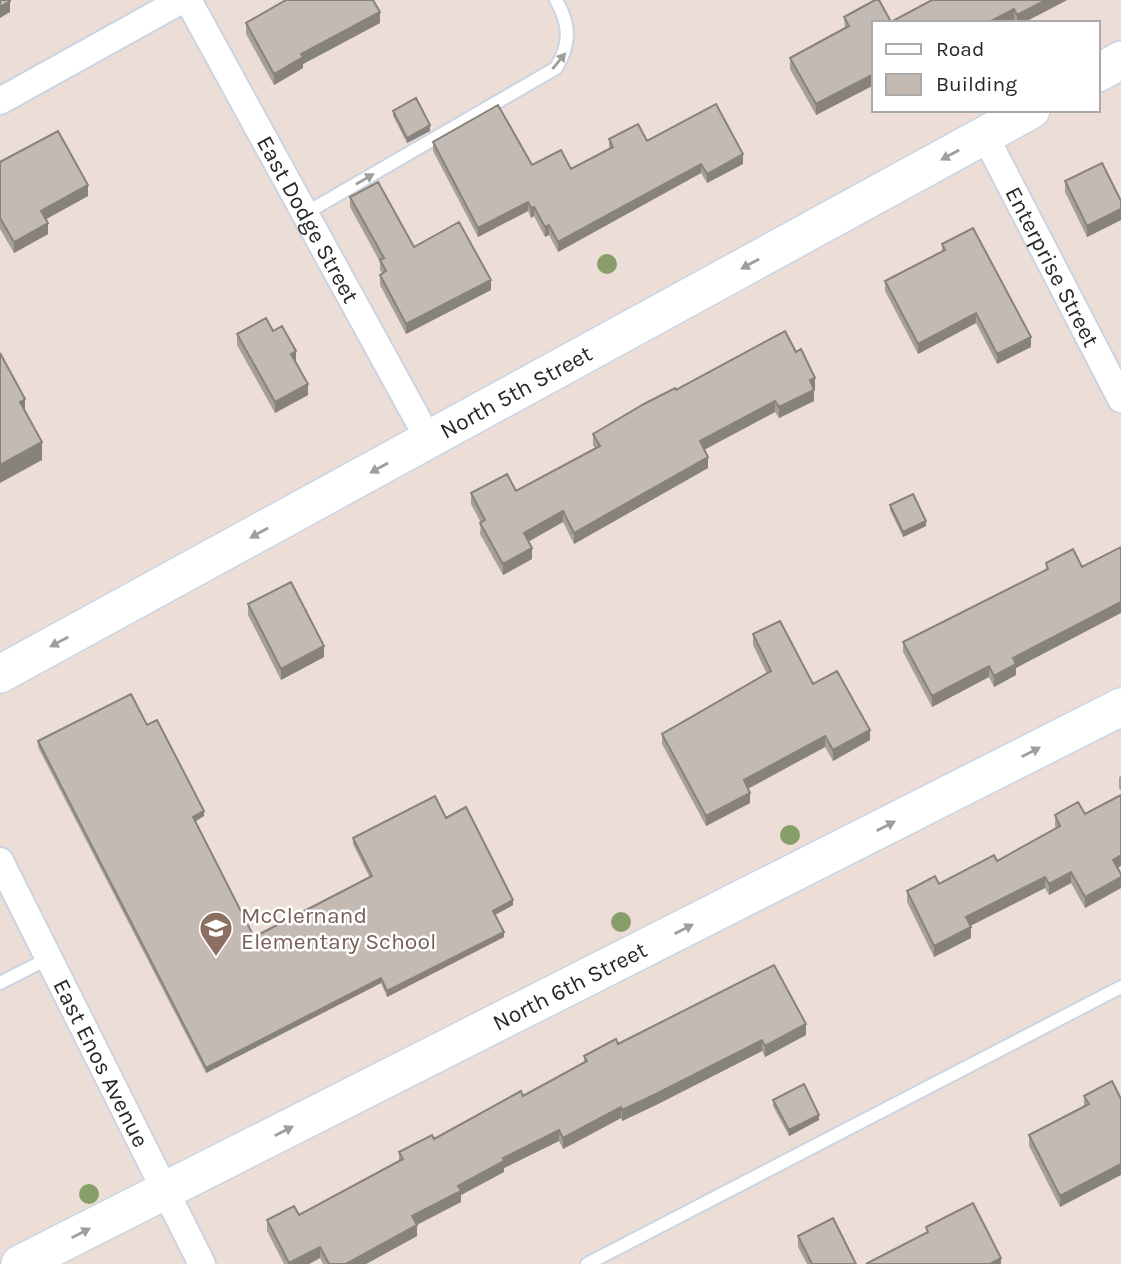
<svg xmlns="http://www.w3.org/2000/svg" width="1121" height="1264" viewBox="0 0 1121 1264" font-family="Karla,sans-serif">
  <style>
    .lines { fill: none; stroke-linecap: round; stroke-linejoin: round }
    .lane-casing { stroke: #cbd4e2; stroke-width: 16 }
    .street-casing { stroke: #cbd4e2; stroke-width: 30 }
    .secondary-casing { stroke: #cbd4e2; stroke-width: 40 }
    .lane { stroke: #fff; stroke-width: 12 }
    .street { stroke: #fff; stroke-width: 26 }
    .secondary { stroke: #fff; stroke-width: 37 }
    .tree { fill: #879e6a }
    .wall { fill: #a7a09a }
    .shaded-wall { fill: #88827d }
    .building { fill: #c2bab3; stroke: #88827d; stroke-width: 2 }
    .oneway { fill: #9e9e9e }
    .labels { text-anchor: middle; stroke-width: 5; stroke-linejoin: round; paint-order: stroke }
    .street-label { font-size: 23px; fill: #272727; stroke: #fff }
    .education-label { font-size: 23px; fill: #785e54; stroke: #fff; text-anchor: start }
  </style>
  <rect width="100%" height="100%" fill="#ecded6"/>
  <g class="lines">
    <defs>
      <path id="lane" d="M306,213L556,68C571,44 570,24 556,0
        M0,983L49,958
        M587,1264L1121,987"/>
      <g id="street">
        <path id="s1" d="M188,0L429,440"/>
        <path d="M0,101L182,0"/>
        <path id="s2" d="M985,136L1121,399"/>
        <path id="s3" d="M0,861L202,1264"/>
      </g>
      <g id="secondary">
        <path d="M1098,73L1121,60"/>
        <path id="s4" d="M0,674L1031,110"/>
        <path id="s5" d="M20,1264L1121,707"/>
      </g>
    </defs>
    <!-- lane casing -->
    <use href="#lane" class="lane-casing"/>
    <!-- street casing -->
    <use href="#street" class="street-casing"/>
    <!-- secondary casing -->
    <use href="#secondary" class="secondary-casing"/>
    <!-- lane -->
    <use href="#lane" class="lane"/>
    <!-- street -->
    <use href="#street" class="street"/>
    <!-- secondary -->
    <use href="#secondary" class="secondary"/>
  </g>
  <!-- trees -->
  <g class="tree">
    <circle cx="607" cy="264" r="10"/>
    <circle cx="790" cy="835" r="10"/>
    <circle cx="621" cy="922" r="10"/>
    <circle cx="89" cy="1194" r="10"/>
  </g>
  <!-- wall -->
  <path class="wall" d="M1067,0L1023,23H1015L1014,20L874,23V85L816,115L790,69V58L845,28L844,17L891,22Z
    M246,23H380L303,64V68L274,85L246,34Z
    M393,111L430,131L407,143L393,116Z
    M609,139L647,141L743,164L707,183L701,173L558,252L549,235L545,237L534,216L531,218L528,211L478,237L433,151V142L532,165L571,169L609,149Z
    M0,162L88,196L46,219L48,234L14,253L0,229Z
    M1065,181L1121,201V220L1087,237L1065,192Z
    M350,197L414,247L491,290L406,334L380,285V275L382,273L380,270V262L350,207Z
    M942,244L1031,347L997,364L976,323L918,354L885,291V281L942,252Z
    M273,331L295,363L308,395L275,413L237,345V334Z
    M814,389V401L779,418L775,412L704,450L708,468L574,544L563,522L528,542L532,559L503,575L480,534L481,523L471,504V493L516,491L595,448L593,445V434L676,390L815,389Z
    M890,505L926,526L903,537L890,510Z
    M1073,549L1016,668V675L994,687L989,677L932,707L903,652V642L1046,570V563Z
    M248,604L324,657L281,680L248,615Z
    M753,634L813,684L870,740L833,761L825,747L748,788L750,803L706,826L662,744V734L767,674L753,645Z
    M147,725L204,816L195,821L254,937L370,878L353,844V838L446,818L513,905L495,915L504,937L387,997L381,983L206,1073L38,747V741Z
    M1121,776V791L1119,788V777Z
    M1055,815L1118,868L1121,874V888L1085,908L1071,883L1049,895L1045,888L970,926L971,938L934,957L907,902V891L939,884L997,861L1056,829L1055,826Z
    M806,1035L765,1057L762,1051L656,1105L622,1121L621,1118L563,1149L559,1141L504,1168V1172L461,1195V1202L417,1225V1236L366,1264H323L320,1258L309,1264H284L267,1231V1220L299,1215L399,1162V1152L434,1139L523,1096L584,1063V1056L618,1044Z
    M1112,1081L1060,1207L1029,1146V1135L1084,1107V1096Z
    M773,1100L819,1120L789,1136L773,1106Z
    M798,1236L856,1264H807L798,1247Z"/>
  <!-- shaded-wall -->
  <path class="shaded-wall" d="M1046,0H1067L1023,23H1017V15Z
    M10,1V12L0,18V7Z
    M1014,9V20L1008,23H987Z
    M380,12V23L303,64V68L274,85V74L301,54Z
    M874,74V85L816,115V104Z
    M430,125V131L407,143V138Z
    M743,154V164L707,183V174Z
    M701,164V173L558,252V242Z
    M88,185V196L41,222V211Z
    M528,202V211L478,237V228Z
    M534,207V216L531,218V208Z
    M1121,209V220L1087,237V226Z
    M48,223V234L14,253V242Z
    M549,225V235L545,237V227Z
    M491,280V290L406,334V324Z
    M976,313V323L918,354V344Z
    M1031,337V347L997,364V354Z
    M296,351V362L291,354Z
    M815,378V389L810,391V380Z
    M308,384V395L275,413V402Z
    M814,390V401L779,418V407Z
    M25,399V418L20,402Z
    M775,401V412L700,452V441Z
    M42,442V460L0,483V465Z
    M708,457V468L574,544V533Z
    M563,511V522L524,544V533Z
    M926,521V526L903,537V532Z
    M532,548V559L503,575V564Z
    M1121,602V613L1016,668V675L994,687V676L1013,658Z
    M324,646V657L281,680V669Z
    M989,666V677L932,707V696Z
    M870,730V740L833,761V750Z
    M825,736V747L744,791V780Z
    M750,793V803L706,826V816Z
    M204,811V816L193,823V817Z
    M1121,855V866L1113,871V860Z
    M1071,872V883L1049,895V884Z
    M1045,877V888L966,928V917Z
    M1121,877V888L1085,908V897Z
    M513,900V905L493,916V911Z
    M971,927V938L934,957V946Z
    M504,932V937L387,997V991Z
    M381,978V983L206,1073V1068Z
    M806,1024V1035L765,1057V1046Z
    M762,1040V1051L656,1105L622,1121V1110Z
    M621,1107V1118L563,1149V1138Z
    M819,1115V1120L789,1136V1130Z
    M559,1130V1141L504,1168V1172L461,1195V1202L412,1227V1216L503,1158Z
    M1121,1164V1175L1060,1207V1196Z
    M417,1225V1236L366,1264H346Z
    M320,1247V1258L309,1264H289Z
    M1001,1258V1264H990Z"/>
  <!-- building -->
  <path class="building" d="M0,0H10V1L0,7Z
    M286,0H373L380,12L301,54L303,57L274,74L246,23Z
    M875,0H879L891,22L932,0H1046L1017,15L1014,9L987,23H874V74L816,104L790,58L849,26L844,17Z
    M416,98L430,125L407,138L393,111Z
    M716,104L743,154L707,174L701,164L558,242L549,225L545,227L534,207L531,208L528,202L478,228L433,142L498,105L532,165L561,150L571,169L613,147L609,139L638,124L647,141Z
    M58,131L88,185L41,211L48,223L14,242L0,218V162Z
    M1102,163L1121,201V209L1087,226L1065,181Z
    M378,182L414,247L459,222L491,280L406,324L380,275L386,271L380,260L384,258L350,197Z
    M973,228L1031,337L997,354L976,313L918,344L885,281L945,250L942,244Z
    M266,318L273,331L282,326L296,351L291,354L308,384L275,402L237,334Z
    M785,331L796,352L801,349L815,378L810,380L814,390L779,407L775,401L700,441L708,457L574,533L563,511L524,533L532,548L503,564L480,523L485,520L471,493L507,474L516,491L600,446L593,434L644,404L675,388L676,390Z
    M0,353L25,399L20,402L42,442L0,465Z
    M913,494L926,521L903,532L890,505Z
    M1121,547V602L1013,658L1016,664L994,676L989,666L932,696L903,642L1048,569L1046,563L1073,549L1082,567Z
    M291,582L324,646L281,669L248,604Z
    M780,621L813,684L837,671L870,730L833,750L825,736L744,780L750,793L706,816L662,734L771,671L753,634Z
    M131,694L147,725L157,720L204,811L193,817L254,937L372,876L353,838L435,796L446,818L466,807L513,900L493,911L504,932L387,991L381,978L206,1068L38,741Z
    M1121,795V855L1113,860L1121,874V877L1085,897L1071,872L1049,884L1045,877L966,917L971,927L934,946L907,891L935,876L939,884L994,855L997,861L1060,826L1055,815L1078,802L1085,814Z
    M774,965L806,1024L765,1046L762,1040L656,1094L622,1110L621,1107L563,1138L559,1130L503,1158L504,1161L458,1186L461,1191L412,1216L417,1225L346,1264H329L320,1247L289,1263L267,1220L294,1206L299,1215L403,1159L399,1152L432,1135L434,1139L521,1091L523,1096L587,1061L584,1056L616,1039L618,1044Z
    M1112,1081L1121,1099V1164L1060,1196L1029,1135L1089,1104L1084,1096Z
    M804,1084L819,1115L789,1130L773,1100Z
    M973,1203L1001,1258L990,1264H866L928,1232L926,1227Z
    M833,1218L856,1264H812L798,1236Z"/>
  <!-- one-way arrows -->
  <defs><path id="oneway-solid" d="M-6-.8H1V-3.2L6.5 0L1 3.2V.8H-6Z" transform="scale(1.75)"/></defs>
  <g class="oneway">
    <use href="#oneway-solid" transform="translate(559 61) rotate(-51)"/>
    <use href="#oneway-solid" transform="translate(950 155) rotate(151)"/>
    <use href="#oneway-solid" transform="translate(365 179) rotate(-30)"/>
    <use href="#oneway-solid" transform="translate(750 264) rotate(151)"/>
    <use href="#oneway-solid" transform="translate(379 468) rotate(151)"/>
    <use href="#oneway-solid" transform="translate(259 533) rotate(151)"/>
    <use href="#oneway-solid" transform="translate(59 642) rotate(152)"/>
    <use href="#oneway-solid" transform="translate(1031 752) rotate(-27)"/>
    <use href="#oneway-solid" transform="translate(886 826) rotate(-27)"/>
    <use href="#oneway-solid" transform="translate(684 929) rotate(-27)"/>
    <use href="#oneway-solid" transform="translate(284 1131) rotate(-27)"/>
    <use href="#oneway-solid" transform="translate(81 1233) rotate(-27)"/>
  </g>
  <!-- icons -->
  <defs>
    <symbol id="school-pin" viewBox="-11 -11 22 30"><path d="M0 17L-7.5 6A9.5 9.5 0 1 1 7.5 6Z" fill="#8d6e63" stroke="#fff"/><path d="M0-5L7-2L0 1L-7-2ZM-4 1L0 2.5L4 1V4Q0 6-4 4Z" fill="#fff"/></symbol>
  </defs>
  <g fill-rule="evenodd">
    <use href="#school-pin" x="197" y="909" width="38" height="52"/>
  </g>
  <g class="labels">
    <!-- street labels -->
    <g class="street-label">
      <text dy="8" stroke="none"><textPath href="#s1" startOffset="250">East Dodge Street</textPath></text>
      <text dy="8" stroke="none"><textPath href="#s2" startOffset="147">Enterprise Street</textPath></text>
      <text dy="8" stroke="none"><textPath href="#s4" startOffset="588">North 5th Street</textPath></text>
      <text dy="8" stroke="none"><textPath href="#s5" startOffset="616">North 6th Street</textPath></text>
      <text dy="8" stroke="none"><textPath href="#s3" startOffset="226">East Enos Avenue</textPath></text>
    </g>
    <!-- education labels -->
    <g class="education-label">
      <text x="241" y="923">McClernand<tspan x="241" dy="26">Elementary School</tspan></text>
    </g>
  </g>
  <!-- legend -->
  <rect x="872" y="21" width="228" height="91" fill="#ffffff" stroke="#a9a9a9" stroke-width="2"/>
  <rect x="886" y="44" width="35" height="10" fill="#ffffff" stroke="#a9a9a9" stroke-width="2"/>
  <text x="936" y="56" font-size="21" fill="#272727">Road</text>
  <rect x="886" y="74" width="35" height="21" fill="#c2bab3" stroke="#a9a9a9" stroke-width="2"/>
  <text x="936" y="91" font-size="21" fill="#272727">Building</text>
</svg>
